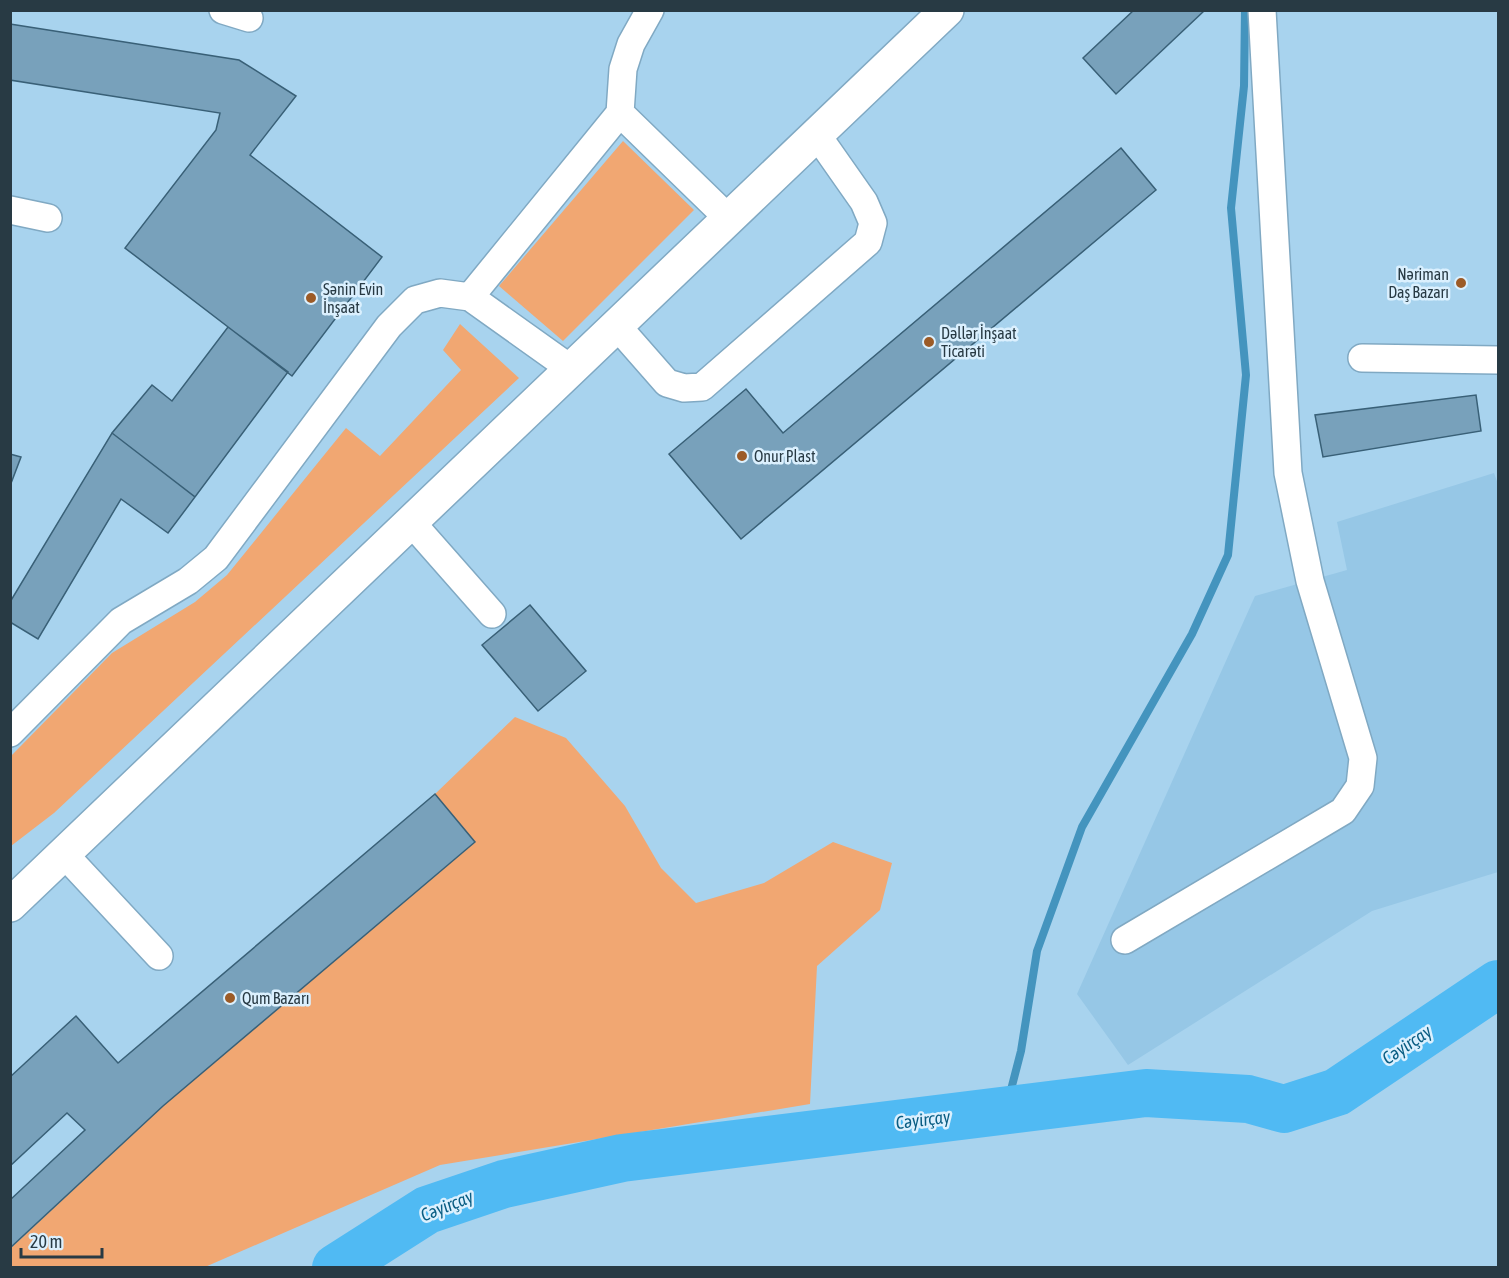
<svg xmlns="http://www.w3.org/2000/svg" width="1509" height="1278" viewBox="0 0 1509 1278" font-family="'Asap Condensed',sans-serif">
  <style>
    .built { fill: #96c7e6 }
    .green { fill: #f1a772 }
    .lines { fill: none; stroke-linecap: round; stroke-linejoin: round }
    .stream { stroke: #4494be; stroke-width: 8 }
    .river { stroke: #50baf3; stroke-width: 48 }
    .building { fill: #78a1bb; stroke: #396077; stroke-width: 1.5 }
    .minor-casing { stroke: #80a9c3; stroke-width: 30 }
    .major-casing { stroke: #80a9c3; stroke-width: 36 }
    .minor { stroke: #fff; stroke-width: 27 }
    .major { stroke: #fff; stroke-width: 33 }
    .poi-dot { fill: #9c5b27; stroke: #dbf0fe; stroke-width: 2 }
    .labels { text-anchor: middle; stroke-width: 5; stroke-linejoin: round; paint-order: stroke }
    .poi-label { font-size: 16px; fill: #283a44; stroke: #dbf0fe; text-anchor: start }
    .water-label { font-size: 18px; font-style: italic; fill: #095d83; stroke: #dbf0fe }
  </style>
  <rect width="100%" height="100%" fill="#a8d3ee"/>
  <!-- built -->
  <path class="built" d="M1494,473L1498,484V872L1372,911L1128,1065L1077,994L1255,596L1347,570L1337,522Z"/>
  <!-- green -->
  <path class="green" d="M623,141L694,210L563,341L499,286Z
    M460,324L519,378L54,813L11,846V756L112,653L195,602L227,575L346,428L380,456L461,370L443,350Z
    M515,717L566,738L625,806L661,868L696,903L764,883L833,842L892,863L880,910L817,966L810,1104L440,1165L205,1267L11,1268V1248L163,1106L475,842L435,794Z"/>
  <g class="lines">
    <!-- stream -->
    <path class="stream" d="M1006,1109L1021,1051L1037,951L1082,827L1192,634L1228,555L1246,375L1231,208L1244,86L1245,10"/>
    <!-- river -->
    <path class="river" d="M336,1268L427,1210L504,1184L622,1158L1146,1093L1248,1099L1284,1109L1337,1092L1498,984"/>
  </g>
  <!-- building -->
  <path class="building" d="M1134,10H1205L1116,94L1083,58Z
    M10,24L239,60L296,96L250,155L382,257L292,376L125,248L216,130L220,113L10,80Z
    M1121,148L1156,190L741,539L669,454L746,389L783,433Z
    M228,327L288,372L195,497L112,433L152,385L172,401Z
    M1476,395L1481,431L1323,457L1315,415Z
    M112,433L195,497L168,533L121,499L38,639L10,622V602Z
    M10,454L21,457L10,486Z
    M530,605L586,671L538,711L482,645Z
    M435,794L475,842L163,1106L10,1248V1200L85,1130L67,1113L10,1166V1077L76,1016L118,1063Z"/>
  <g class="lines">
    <defs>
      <path id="minor" d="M223,10L249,18
        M620,113L729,219
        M10,210L48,218
        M470,297L620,113L623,69L631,44L650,10
        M617,326L667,383L684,388L702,387L868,242L873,223L864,202L817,135
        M1362,358L1498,360
        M411,522L492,614
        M10,733L121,621L188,581L216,558L389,326L415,300L440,293L470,297L571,369
        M64,854L159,956
        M1125,940L1343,811L1360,786L1363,758L1310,581L1288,473L1262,10"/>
      <path id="major" d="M10,905L947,10"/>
    </defs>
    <!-- minor casing -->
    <use href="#minor" class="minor-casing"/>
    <!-- major casing -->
    <use href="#major" class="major-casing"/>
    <!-- minor -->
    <use href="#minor" class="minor"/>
    <!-- major -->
    <use href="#major" class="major"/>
  </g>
  <!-- markers -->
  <g class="poi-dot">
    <circle cx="1461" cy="283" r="6"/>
    <circle cx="311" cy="298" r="6"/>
    <circle cx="929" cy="342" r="6"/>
    <circle cx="742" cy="456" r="6"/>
    <circle cx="230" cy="998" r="6"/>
  </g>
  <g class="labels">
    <!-- poi labels -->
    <g class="poi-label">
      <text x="1449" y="280" text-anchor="end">Nəriman<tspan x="1449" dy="18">Daş Bazarı</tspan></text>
      <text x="323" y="295">Sənin Evin<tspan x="323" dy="18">İnşaat</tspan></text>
      <text x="941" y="339">Dəllər İnşaat<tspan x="941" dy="18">Ticarəti</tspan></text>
      <text x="754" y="462">Onur Plast</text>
      <text x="242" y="1004">Qum Bazarı</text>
    </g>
    <!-- water labels -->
    <g class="water-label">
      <text transform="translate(1407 1045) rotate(-34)" y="6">Cəyirçay</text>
      <text transform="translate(923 1120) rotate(-7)" y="6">Cəyirçay</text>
      <text transform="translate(447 1206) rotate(-22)" y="6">Cəyirçay</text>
    </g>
  </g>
  <!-- border -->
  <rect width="1509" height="1278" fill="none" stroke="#283a44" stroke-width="24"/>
  <!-- scale -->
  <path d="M21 1248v9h81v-9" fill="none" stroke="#283a44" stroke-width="3"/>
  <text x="30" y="1248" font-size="18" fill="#283a44" stroke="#dbf0fe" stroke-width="4.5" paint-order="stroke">20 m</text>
</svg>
